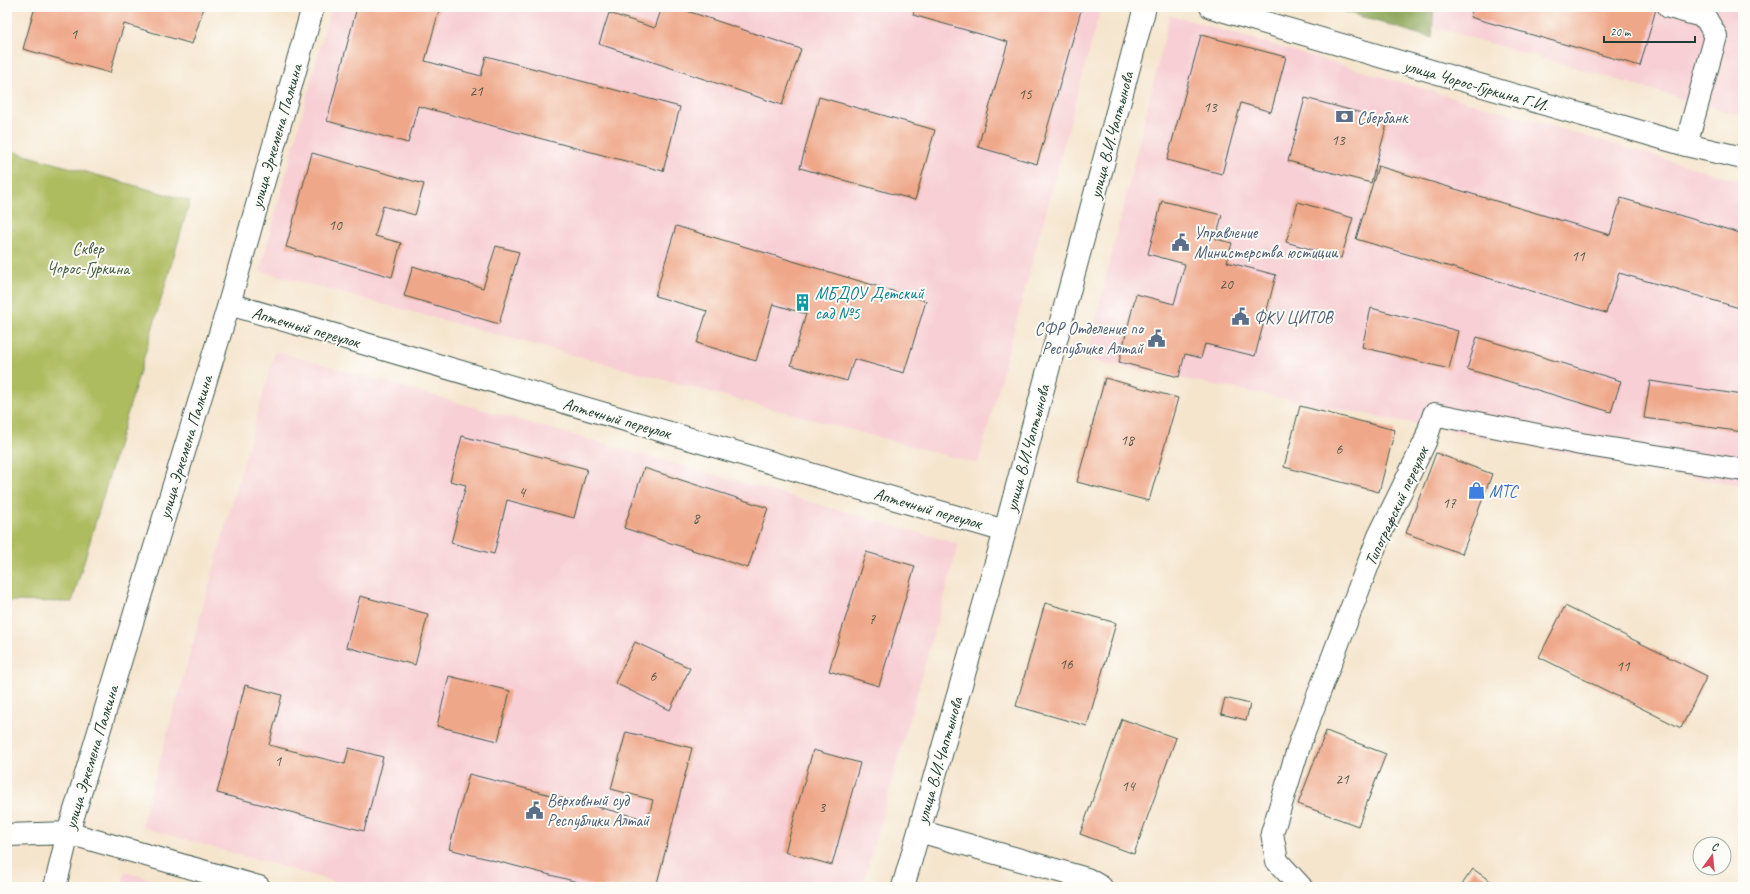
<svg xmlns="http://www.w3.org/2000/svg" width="1750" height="894" viewBox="0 0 1750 894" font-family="Caveat,sans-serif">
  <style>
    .built { fill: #f7cfd4 }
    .green { fill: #adbc5e; stroke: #667c49 }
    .forest { fill: #8aa455; stroke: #547044 }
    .building { fill: #efa789 }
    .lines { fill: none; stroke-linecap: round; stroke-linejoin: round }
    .minor-casing { stroke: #3f564b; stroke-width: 24 }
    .major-casing { stroke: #3f564b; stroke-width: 24 }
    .minor { stroke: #fff; stroke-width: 22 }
    .major { stroke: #fff; stroke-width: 22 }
    .labels { text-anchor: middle; stroke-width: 4; stroke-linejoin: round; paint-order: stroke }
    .number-label { font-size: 15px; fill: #535849 }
    .street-label { font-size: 17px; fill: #1f3d34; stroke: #fdfcf7 }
    .service-label { font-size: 17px; fill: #4e5e75; stroke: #fdfcf7; text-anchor: start }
    .park-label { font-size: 17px; fill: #425d3e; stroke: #fdfcf7 }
    .culture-label { font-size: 17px; fill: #0d838f; stroke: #fdfcf7; text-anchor: start }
    .shop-label { font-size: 17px; fill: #366cbe; stroke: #fdfcf7; text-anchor: start }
  </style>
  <rect width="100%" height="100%" fill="#fdfcf7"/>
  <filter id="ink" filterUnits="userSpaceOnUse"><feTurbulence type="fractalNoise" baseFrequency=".025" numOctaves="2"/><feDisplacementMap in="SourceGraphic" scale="8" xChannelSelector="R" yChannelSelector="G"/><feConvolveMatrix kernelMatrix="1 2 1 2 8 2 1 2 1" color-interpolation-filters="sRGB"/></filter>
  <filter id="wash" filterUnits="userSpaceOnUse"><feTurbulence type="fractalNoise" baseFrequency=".012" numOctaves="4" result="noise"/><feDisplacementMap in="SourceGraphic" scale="16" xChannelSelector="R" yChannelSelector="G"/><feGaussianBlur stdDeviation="0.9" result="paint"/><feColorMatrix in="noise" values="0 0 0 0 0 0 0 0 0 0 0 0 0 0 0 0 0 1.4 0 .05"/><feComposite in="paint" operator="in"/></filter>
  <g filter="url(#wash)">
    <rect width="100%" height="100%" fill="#f5e5cd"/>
    <!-- built -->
    <path class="built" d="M331,7H1101L978,464L260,271Z
      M1364,7H1743V116Z
      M1170,15L1743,182V487L1086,360Z
      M275,351L959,544L862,887H353L141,827Z
      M125,872L178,887H121Z"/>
    <!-- green -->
    <path class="green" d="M7,150L190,201L72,602L7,601Z"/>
    <!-- forest -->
    <path class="forest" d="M1329,7H1434L1432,38Z"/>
    <g id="blocks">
      <!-- building -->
      <path class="building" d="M35,7H204L192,44L124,24L110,73L23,49Z
        M357,7H440L425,61L481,76L486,56L680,107L663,171L418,106L408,143L327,121Z
        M662,7H675L801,49L782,105L599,44L609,13L655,28Z
        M915,7H1082L1037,164L978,147L1008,42L913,15Z
        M1473,7H1651L1656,9L1640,66L1470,17Z
        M1201,35L1286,57L1271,112L1241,103L1222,174L1167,160Z
        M819,97L935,130L915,200L800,168Z
        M1305,98L1388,120L1371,183L1288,161Z
        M312,153L424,184L415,215L383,206L375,236L401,243L392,277L286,247Z
        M1378,166L1610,235L1621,198L1743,234V309L1619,273L1606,313L1356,239Z
        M1162,201L1222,215L1216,239L1232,243L1227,262L1276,275L1255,356L1205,344L1201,358L1185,354L1179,377L1119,362L1136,294L1174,304L1185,264L1148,254Z
        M1298,202L1353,218L1341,258L1286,242Z
        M676,226L926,301L904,373L854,359L847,381L791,365L806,314L773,304L756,361L697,343L707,311L655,296Z
        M496,246L519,252L499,324L404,296L413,266L483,288Z
        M1371,308L1458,331L1449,369L1362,347Z
        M1477,337L1621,381L1611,412L1467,369Z
        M1105,378L1178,398L1149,501L1077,482Z
        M1650,381L1743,395V432L1644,418Z
        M1300,406L1395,430L1379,492L1284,467Z
        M462,436L587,469L574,518L507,500L494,554L451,543L466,485L450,481Z
        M1436,453L1492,474L1462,554L1406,533Z
        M644,468L768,508L748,568L624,528Z
        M866,552L915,566L879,686L829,671Z
        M360,596L428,614L415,665L346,647Z
        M1045,603L1116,623L1087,726L1016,706Z
        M1565,606L1707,676L1681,728L1539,657Z
        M635,642L690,668L670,710L615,683Z
        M449,676L510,691L498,741L437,726Z
        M245,685L282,695L269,745L345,764L349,748L383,757L364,831L217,793Z
        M1225,698L1250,704L1246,720L1221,714Z
        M1122,719L1176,738L1134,854L1080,834Z
        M1326,731L1386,754L1358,826L1298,804Z
        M626,732L692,748L656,887H597L449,849L469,774L648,820L653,800L611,789Z
        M813,750L860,763L832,865L785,852Z
        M1473,869L1499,887H1460Z"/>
    </g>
  </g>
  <g filter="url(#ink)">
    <use href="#blocks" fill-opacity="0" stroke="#3f564b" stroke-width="1"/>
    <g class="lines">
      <defs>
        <path id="minor" d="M1669,7L1705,17L1716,36L1686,145
          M229,304L1005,531
          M919,831L1087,879L1101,887
          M7,835L68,833L259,887
          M55,887L68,833L229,304L313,7
          M903,887L1005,531L1145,7
          M1301,887L1277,861L1272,833L1301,740L1379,536L1425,442L1434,414L1581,444L1743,470"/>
        <path id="major" d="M1211,7L1686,145L1743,158"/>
      </defs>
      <!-- minor casing -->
      <use href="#minor" class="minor-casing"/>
      <!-- major casing -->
      <use href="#major" class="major-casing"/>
      <!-- minor -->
      <use href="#minor" class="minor"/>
      <!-- major -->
      <use href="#major" class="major"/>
    </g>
  </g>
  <!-- icons -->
  <defs>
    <symbol id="bank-bare" viewBox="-9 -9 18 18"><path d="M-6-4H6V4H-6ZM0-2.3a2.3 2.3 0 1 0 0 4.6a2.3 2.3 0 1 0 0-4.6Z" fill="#5c6f8a" stroke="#fdfcf7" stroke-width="2.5" paint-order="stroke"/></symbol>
    <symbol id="civic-bare" viewBox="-9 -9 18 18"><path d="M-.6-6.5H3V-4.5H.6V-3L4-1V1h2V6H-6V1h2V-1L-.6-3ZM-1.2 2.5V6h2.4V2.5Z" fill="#5c6f8a" stroke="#fdfcf7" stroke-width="2.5" paint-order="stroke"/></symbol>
    <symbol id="building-bare" viewBox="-9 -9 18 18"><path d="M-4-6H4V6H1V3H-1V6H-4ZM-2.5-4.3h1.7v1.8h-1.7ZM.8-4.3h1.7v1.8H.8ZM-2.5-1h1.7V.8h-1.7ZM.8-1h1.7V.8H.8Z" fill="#0f9aa8" stroke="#fdfcf7" stroke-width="2.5" paint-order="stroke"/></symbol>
    <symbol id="shop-bare" viewBox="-9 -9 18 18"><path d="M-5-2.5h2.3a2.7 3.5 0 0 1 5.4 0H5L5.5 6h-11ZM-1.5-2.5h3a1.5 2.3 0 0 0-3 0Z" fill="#3f7fe0" stroke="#fdfcf7" stroke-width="2.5" paint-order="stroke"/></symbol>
  </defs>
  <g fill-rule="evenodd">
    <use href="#bank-bare" x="1332" y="104" width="25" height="25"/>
    <use href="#civic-bare" x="1168" y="230" width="25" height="25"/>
    <use href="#building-bare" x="790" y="290" width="25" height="25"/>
    <use href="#civic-bare" x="1228" y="304" width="25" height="25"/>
    <use href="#civic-bare" x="1144" y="326" width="25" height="25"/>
    <use href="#shop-bare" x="1464" y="478" width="25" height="25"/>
    <use href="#civic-bare" x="522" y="798" width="25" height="25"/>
  </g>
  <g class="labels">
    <!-- number labels -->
    <g class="number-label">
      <text x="74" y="39">1</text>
      <text x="476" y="96">21</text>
      <text x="1025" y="99">15</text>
      <text x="1210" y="112">13</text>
      <text x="1338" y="145">13</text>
      <text x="335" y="230">10</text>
      <text x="1578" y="261">11</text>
      <text x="1226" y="289">20</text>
      <text x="1127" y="445">18</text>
      <text x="1339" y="454">6</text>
      <text x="522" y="497">4</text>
      <text x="1449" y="508">17</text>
      <text x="696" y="523">8</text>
      <text x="872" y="624">7</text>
      <text x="1066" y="669">16</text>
      <text x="1623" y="671">11</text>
      <text x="653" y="681">6</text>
      <text x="278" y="766">1</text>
      <text x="1342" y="784">21</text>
      <text x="1128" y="791">14</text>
      <text x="822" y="812">3</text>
    </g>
    <!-- street labels -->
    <g class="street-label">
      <text transform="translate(1476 85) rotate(16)" y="6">улица Чорос-Гуркина Г.И.</text>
      <text transform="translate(1111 135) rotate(-75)" y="6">улица В.И.Чаптынова</text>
      <text transform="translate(276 136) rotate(-74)" y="6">улица Эркемена Палкина</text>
      <text transform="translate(306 327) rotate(16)" y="6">Аптечный переулок</text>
      <text transform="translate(617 418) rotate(16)" y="6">Аптечный переулок</text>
      <text transform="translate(185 447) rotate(-73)" y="6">улица Эркемена Палкина</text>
      <text transform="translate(1027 448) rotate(-75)" y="6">улица В.И.Чаптынова</text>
      <text transform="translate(1396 506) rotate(-65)" y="6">Типографский переулок</text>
      <text transform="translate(928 508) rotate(16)" y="6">Аптечный переулок</text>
      <text transform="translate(91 757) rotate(-73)" y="6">улица Эркемена Палкина</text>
      <text transform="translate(939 760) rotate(-74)" y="6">улица В.И.Чаптынова</text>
    </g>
    <!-- service labels -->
    <g class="service-label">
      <text x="1357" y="123">Сбербанк</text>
      <text x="1194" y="238">Управление<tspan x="1194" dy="20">Министерства юстиции</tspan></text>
      <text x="1254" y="323">ФКУ ЦИТОВ</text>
      <text x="1143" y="334" text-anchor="end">СФР Отделение по<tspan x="1143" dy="20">Республике Алтай</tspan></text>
      <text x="547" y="806">Верховный суд<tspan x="547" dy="20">Республики Алтай</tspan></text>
    </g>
    <!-- park labels -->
    <g class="park-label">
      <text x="88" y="254">Сквер<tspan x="88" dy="20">Чорос-Гуркина</tspan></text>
    </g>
    <!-- culture labels -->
    <g class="culture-label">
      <text x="815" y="299">МБДОУ Детский<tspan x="815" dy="20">сад №5</tspan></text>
    </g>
    <!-- shop labels -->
    <g class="shop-label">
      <text x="1489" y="497">МТС</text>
    </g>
  </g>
  <!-- margin -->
  <rect width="1750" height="894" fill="none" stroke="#fdfcf7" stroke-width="24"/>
  <!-- north arrow -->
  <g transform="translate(1712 856) rotate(15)"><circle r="19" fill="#fdfcf7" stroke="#a4b0a9"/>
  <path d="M0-3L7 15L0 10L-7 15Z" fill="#d1495b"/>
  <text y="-6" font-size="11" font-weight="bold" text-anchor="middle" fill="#1f3d34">С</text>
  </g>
  <!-- scale -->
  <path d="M1604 36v6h91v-6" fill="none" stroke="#1f3d34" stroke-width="2"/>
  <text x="1610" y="36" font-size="12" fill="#1f3d34" stroke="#fdfcf7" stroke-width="3" paint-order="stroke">20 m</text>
</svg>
